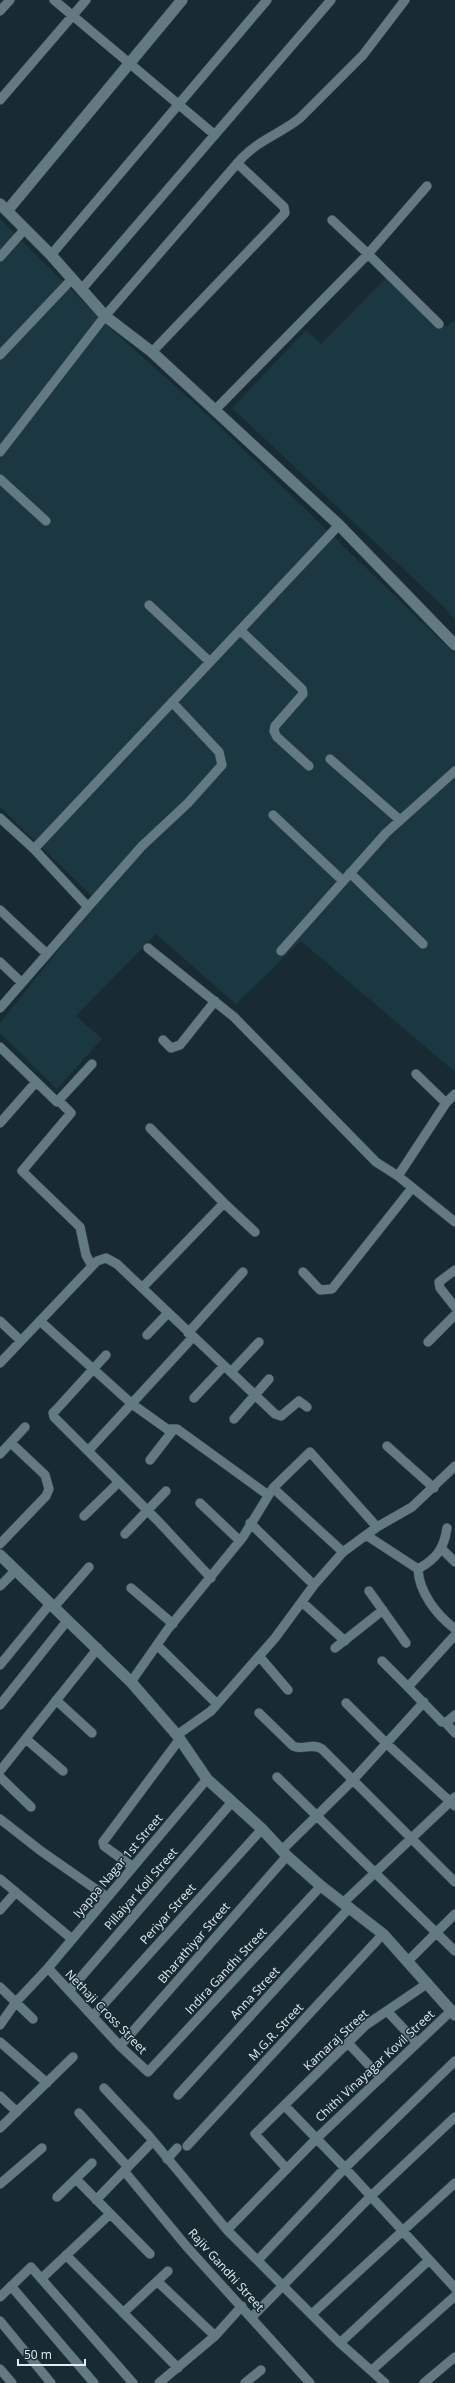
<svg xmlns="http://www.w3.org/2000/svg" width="455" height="2383" viewBox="0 0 455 2383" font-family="'Open Sans',sans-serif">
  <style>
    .built { fill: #1b3741 }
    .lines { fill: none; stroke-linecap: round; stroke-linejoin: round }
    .minor-casing { stroke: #38484e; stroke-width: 10 }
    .tertiary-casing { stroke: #38484e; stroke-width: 12 }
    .minor { stroke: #647a83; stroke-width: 9 }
    .tertiary { stroke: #647a83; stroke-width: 11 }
    .labels { text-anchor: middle; stroke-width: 3; stroke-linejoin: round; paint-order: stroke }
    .street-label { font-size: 12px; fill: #e1edf2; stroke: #182b33 }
  </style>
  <rect width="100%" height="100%" fill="#182b33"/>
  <!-- built -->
  <path class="built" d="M0,219L110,328L210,417L455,654V1072L301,941L236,1004L156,934L76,1016L102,1039L57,1089L0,1033V1023L97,901L0,807Z
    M387,277L446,327L455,320V620L446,609L232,408L306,330L321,344Z"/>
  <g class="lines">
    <defs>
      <path id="minor" d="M54,0L215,135
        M0,11L10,0
        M0,100L86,0
        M332,220L368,254L427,186
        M51,255L267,0
        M0,257L24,230
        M81,290L331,0
        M152,352L285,213L284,207L237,163
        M0,355L72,279
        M215,410L368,254L439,324
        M0,452L105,316L241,159C260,139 280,134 300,118L363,55L405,0
        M0,479L46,521
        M149,605L210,662
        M240,630L302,689L303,694L275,726L274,731L277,737L309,766
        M330,759L400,820
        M273,815L343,881
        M0,818L34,849
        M350,873L423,944
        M88,907L142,846L188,803L222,765L219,752L172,702
        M0,910L47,954
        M148,948L234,1017L376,1162L398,1176
        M281,951L386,833L455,771
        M0,962L22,983
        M0,1008L88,907L34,849L339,525
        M163,1040L171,1048L180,1045L215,1001
        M0,1047L57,1102L92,1064
        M416,1074L446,1103
        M455,1094L446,1103L398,1176L455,1222
        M59,1101L71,1113L22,1171L80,1227L86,1255L92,1266
        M0,1123L36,1082
        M224,1203L255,1232
        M455,1270L439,1282L440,1288L455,1307
        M303,1272L320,1290L332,1289L412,1188
        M142,1288L224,1203L150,1128
        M0,1321L21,1341
        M40,1321L132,1404L167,1429H177L268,1495
        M188,1333L243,1272
        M147,1335L168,1313
        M428,1342L455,1315
        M106,1355L56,1410L53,1413L54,1417L158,1521L211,1578
        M0,1363L97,1261L106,1258L117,1264L275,1414L281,1416L299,1401L307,1407
        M231,1372L259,1342
        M194,1398L224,1366
        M234,1419L269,1379
        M387,1446L434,1488
        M88,1451L193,1337
        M0,1454L25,1427
        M150,1460L174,1429
        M273,1488L343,1552
        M200,1503L240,1541
        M84,1516L119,1482
        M250,1523L314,1585
        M125,1534L166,1491
        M366,1535L418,1569C419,1593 437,1615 455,1629
        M0,1544L46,1496L49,1489L45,1475L11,1443
        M442,1549L455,1562
        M418,1569C436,1559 444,1549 447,1528
        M0,1586L16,1570
        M131,1588L173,1624
        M369,1591L406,1643
        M302,1602L345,1641
        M53,1608L89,1567
        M455,1635L408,1687L442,1722H447L455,1715
        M157,1645L217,1704
        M335,1648L383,1610
        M259,1656L288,1690
        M382,1661L408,1687
        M0,1665L50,1604
        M131,1682L168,1629L243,1537L273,1488L310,1452L377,1527
        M56,1700L92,1733
        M346,1703L387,1744L455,1806
        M0,1705L67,1621
        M259,1713L293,1746C303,1751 312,1742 322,1749L455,1882
        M445,1722L455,1733
        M177,1735L211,1711L275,1638L314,1585L343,1552L377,1527L412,1507L455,1466
        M26,1739L63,1771
        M0,1771L98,1648
        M0,1777L31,1807
        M277,1777L455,1951
        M0,1819L41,1851L107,1897
        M282,1850L352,1781L424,1702
        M133,1867L104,1846L103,1842L179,1740
        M0,1879L72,1939
        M344,1902L455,1797
        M0,1910L16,1892
        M408,1961L455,1914
        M48,1968L120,2046L148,2072L321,1886
        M0,1987L33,2019
        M69,1991L232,1802
        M387,2011L417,2043
        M93,2016L262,1829
        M0,2025L16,2002L48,1968L207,1779
        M0,2042L47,2083
        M348,2043L381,2078
        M120,2046L287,1856
        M104,2088L149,2136L227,2230L340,2343L385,2383
        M178,2095L350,1907
        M0,2096L17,2112
        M285,2106L345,2168L455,2288
        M79,2113L127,2166
        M0,2128L73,2057
        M187,2146L383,1934
        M167,2159L177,2148
        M287,2169L255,2134L366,2025L428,1983
        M125,2172L187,2247L310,2383
        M76,2179L150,2254
        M0,2184L42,2148
        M57,2197L92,2163
        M96,2200L153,2141
        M227,2230L316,2139L451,2011
        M66,2255L178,2368
        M258,2260L345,2168L455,2061
        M42,2278L110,2214
        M157,2281L215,2336
        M11,2286L94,2383
        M0,2297L31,2267L133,2383
        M123,2313L168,2271
        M312,2314L455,2183
        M252,2317L370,2197L455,2117
        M0,2321L51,2383
        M340,2343L429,2260
        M0,2369L12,2383
        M372,2370L455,2296
        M159,2383L215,2336L242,2306
        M245,2383L261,2370
        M424,2383L455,2357"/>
      <path id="tertiary" d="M0,204L51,255L105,316L152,352L339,525L455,645
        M7,211L182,0
        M0,1555L131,1682L177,1735L207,1779L262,1829L287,1856L321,1886L383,1934L455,2015"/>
    </defs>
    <!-- minor casing -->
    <use href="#minor" class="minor-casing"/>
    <!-- tertiary casing -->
    <use href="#tertiary" class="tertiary-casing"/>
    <!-- minor -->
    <use href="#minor" class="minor"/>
    <!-- tertiary -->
    <use href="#tertiary" class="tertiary"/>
  </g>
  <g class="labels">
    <!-- street labels -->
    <g class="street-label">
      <text transform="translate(118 1866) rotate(-50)" y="4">Iyappa Nagar 1st Street</text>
      <text transform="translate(141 1889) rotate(-49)" y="4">Pillaiyar Koil Street</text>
      <text transform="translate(168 1914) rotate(-48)" y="4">Periyar Street</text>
      <text transform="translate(194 1943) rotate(-49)" y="4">Bharathiyar Street</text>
      <text transform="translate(226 1971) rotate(-47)" y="4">Indira Gandhi Street</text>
      <text transform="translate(255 1993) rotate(-47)" y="4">Anna Street</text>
      <text transform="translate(106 2012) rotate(46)" y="4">Nethaji Cross Street</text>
      <text transform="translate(276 2032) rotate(-47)" y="4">M.G.R. Street</text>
      <text transform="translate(336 2040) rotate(-43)" y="4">Kamaraj Street</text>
      <text transform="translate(375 2066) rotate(-43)" y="4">Chithi Vinayagar Kovil Street</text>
      <text transform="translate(226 2270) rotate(48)" y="4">Rajiv Gandhi Street</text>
    </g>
  </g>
  <!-- scale -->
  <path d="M18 2359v6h67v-6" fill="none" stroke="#e1edf2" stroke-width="2"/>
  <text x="24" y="2359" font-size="12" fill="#e1edf2" stroke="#182b33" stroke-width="3" paint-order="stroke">50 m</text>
</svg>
